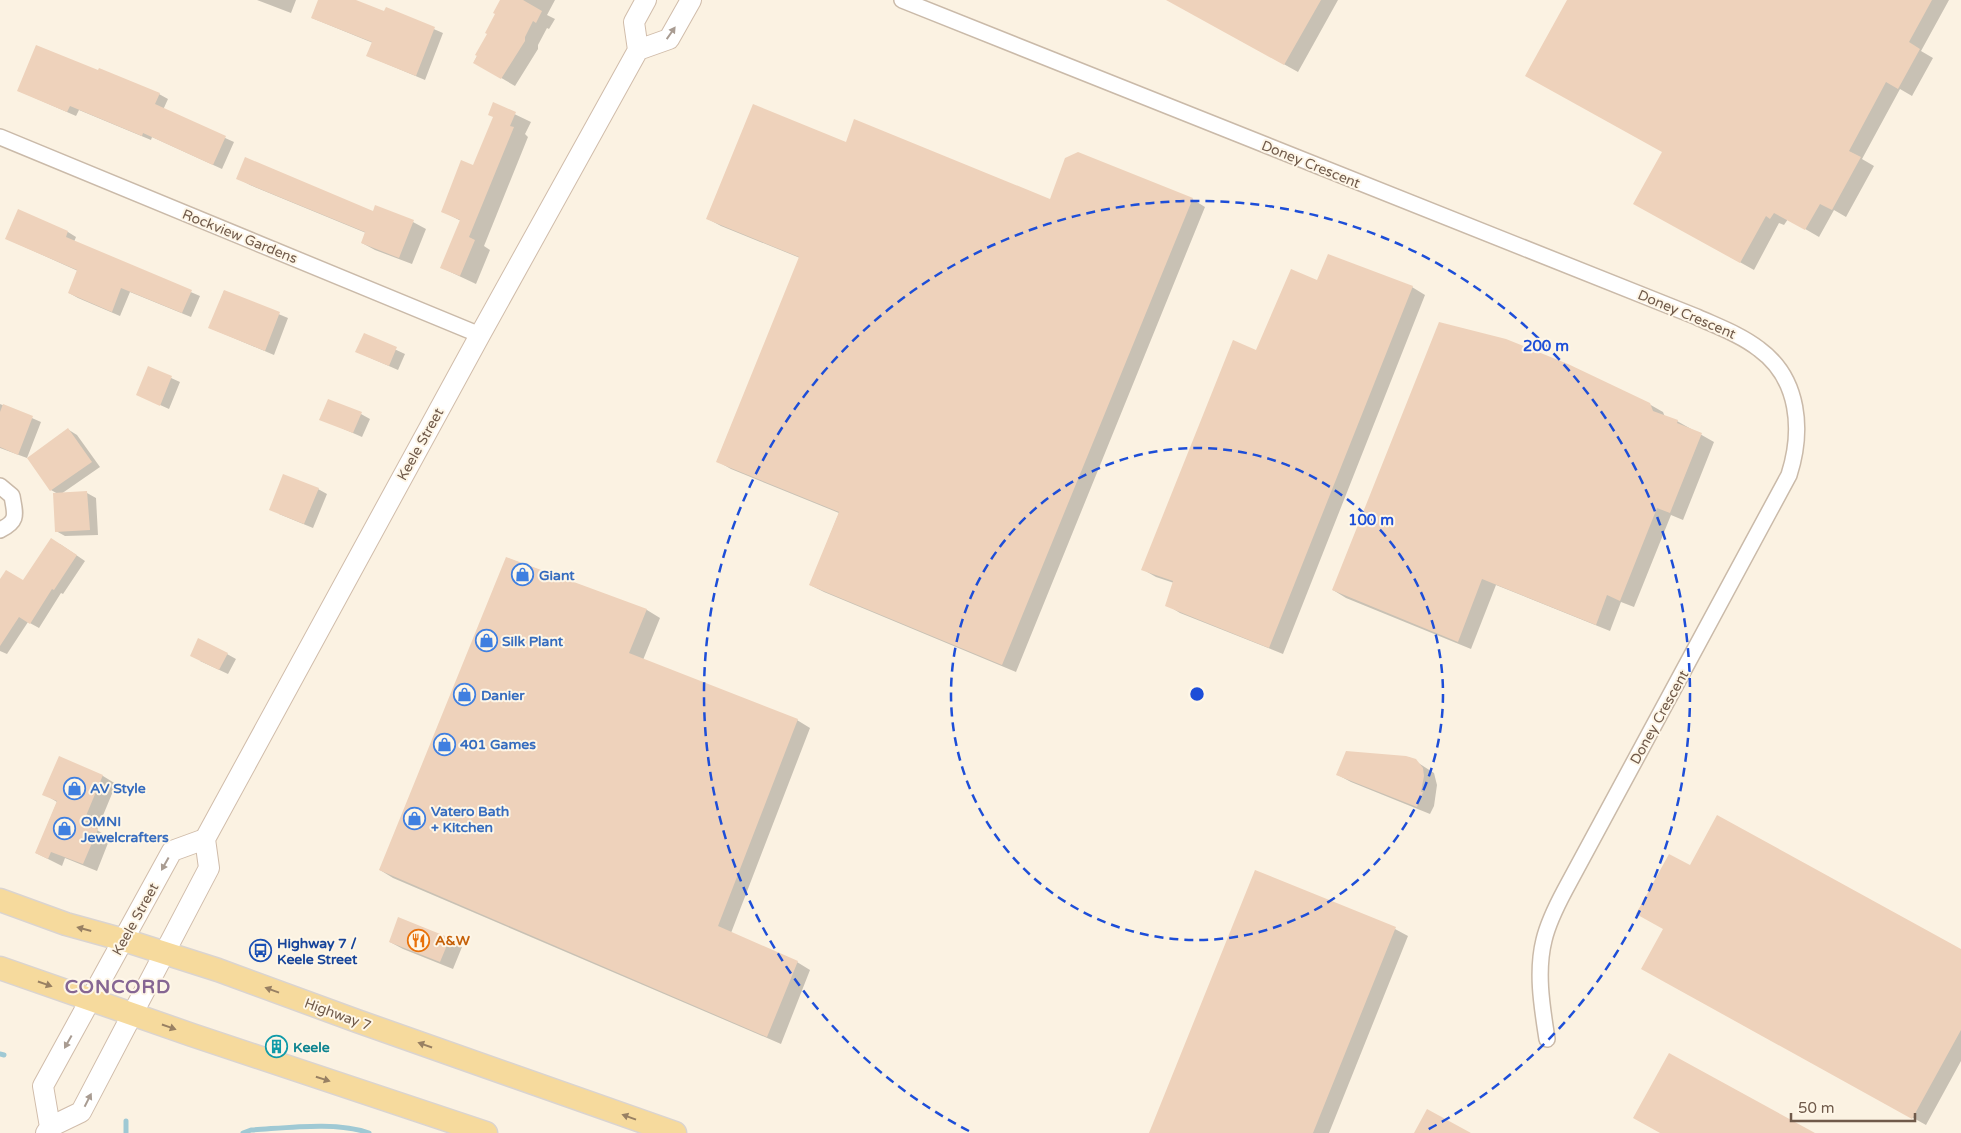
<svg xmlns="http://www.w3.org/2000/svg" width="1961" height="1133" viewBox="0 0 1961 1133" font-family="'Varela Round',sans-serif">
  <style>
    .shadow { fill: #0003 }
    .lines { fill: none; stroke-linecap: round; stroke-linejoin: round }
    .stream { stroke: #9fc9d4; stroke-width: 5 }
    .building { fill: #eed2bb }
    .street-casing { stroke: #cabaa9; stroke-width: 18 }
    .secondary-casing { stroke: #d0bcaa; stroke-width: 22 }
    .primary-casing { stroke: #dad4d0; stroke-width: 25 }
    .street { stroke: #fff; stroke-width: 15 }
    .secondary { stroke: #fff; stroke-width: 20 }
    .primary { stroke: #f6da9d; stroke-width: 22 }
    .oneway { fill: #a99c92 }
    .oneway2 { fill: #988063 }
    .ring { fill: none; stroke: #1d4ed8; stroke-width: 2.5; stroke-dasharray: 9 6 }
    .labels { text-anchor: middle; stroke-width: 4; stroke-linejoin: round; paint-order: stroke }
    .street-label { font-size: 14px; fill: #705a4a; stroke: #fef6e7 }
    .shop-label { font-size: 14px; font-weight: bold; fill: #366cbe; stroke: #fef6e7; text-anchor: start }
    .food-label { font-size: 14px; font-weight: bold; fill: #c56008; stroke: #fef6e7; text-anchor: start }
    .transit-label { font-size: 14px; font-weight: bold; fill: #164399; stroke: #fef6e7; text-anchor: start }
    .culture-label { font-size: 14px; font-weight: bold; fill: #0d838f; stroke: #fef6e7; text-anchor: start }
    .district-label { font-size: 19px; font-weight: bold; letter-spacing: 1px; fill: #866693; stroke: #fef6e7 }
    .centre { fill: #1d4ed8; stroke: #fef6e7; stroke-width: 2.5 }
    .ring-label { font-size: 15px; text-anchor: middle; font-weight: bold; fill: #1d4ed8; stroke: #fef6e7; stroke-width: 4; stroke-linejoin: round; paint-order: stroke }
  </style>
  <rect width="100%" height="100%" fill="#fbf2e2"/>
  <!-- shadow -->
  <path class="shadow" d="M257,0H296L291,13Z
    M319,0H353L385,13L387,9L443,33L425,80L368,56L373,43L312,18Z
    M501,0H555L547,15L555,19L549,29L547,28L538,45V49L515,86L474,62L488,34Z
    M1168,0H1338L1298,72Z
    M1569,0H1949L1921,51L1933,58L1912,96L1900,89L1862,159L1874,166L1846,217L1834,210L1819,237L1788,219L1784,225L1779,223L1754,270L1648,211L1664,152Z
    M99,72L159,94L168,99L163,110L234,142L222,169L152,137L151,140L79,110L76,116L19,91Z
    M493,104L531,122L525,134L528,137L484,246L490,250L476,284L442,268L461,221L442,211L473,167L495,117Z
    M846,144L1050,200L1192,199L1205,207L1016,672L824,592L810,585L839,513L731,469L717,461L800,258L721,226L708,219Z
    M237,178L374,213L376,207L413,222L426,229L412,264L375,250L362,243L366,233L250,185Z
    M68,232L76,237L74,242L200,296L191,317L130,292L120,316L78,298L69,293L78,271L7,239Z
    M1318,281L1412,287L1425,295L1283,654L1180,613L1167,605L1174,583L1156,577L1142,569L1256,352Z
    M224,291L288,318L274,355L210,328Z
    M364,335L405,354L398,370L366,356Z
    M149,368L180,382L169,409L138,395Z
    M0,404L41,422L27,458L0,448Z
    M1649,404L1663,412L1665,417L1677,421L1714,442L1683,520L1671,515L1634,607L1621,602L1610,631L1496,585L1471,649L1346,598L1333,590Z
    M361,414L370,419L362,437L321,419Z
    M69,430L77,435L100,467L61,494L87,493L96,498L98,535L65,536L56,531L58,494L51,490Z
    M318,489L327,494L313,528L279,514Z
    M60,544L85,561L63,594L61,593L39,628L28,622L7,654L0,651V582H23Z
    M507,558L647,610L660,618L643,660L797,720L810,728L731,933L797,962L810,970L781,1044L393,878L380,870Z
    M227,654L236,659L228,674L200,661Z
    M1409,757L1434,773L1437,785L1434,806L1430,814L1351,782L1338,775Z
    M59,758L103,776L116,784L97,830L110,838L97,871L65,858L62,866L36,853L57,802L44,794Z
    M1690,867L1961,951V1061L1926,1125L1656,976L1665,929Z
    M1395,929L1408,936L1329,1133H1150Z
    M449,939L462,947L453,969L403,949L390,942Z"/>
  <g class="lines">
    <!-- stream -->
    <path class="stream" d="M0,1054L4,1055
      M126,1121V1133
      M243,1133L251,1130C286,1128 337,1121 369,1133"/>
  </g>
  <!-- building -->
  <path class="building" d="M318,0H356L384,11L386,7L435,27L416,76L366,56L372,42L311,18Z
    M500,0H523L542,11L536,23L533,21L525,37V41L501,79L473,63L477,56L475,55L487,34L485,33L495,14L493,13Z
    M1166,0H1321L1284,65Z
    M1567,0H1932L1909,42L1920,49L1898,89L1886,82L1849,151L1861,157L1832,210L1820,204L1805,230L1774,213L1770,219L1766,216L1740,263L1633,204L1662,152L1525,76Z
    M36,45L98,70L99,68L160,93L155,104L226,136L213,165L143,133L142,136L70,106L67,112L17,91Z
    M493,102L516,112L510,126L514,127L469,237L475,240L460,276L440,268L460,220L441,212L461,160L473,165L493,117L488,115Z
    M753,104L846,142L854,119L1050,199L1065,158L1078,152L1193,198L1002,665L809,585L839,512L716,462L799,257L706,219Z
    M245,157L373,211L375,205L414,220L399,258L361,243L365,232L236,179Z
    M18,209L68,231L66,237L192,290L182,313L121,288L112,312L68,293L77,270L5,239Z
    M1328,254L1413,286L1269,648L1165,606L1173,581L1141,570L1233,340L1256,350L1291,269L1317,280Z
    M224,290L280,312L265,351L208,328Z
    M1439,322L1506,339L1568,364L1650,403L1653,411L1678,420L1677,423L1702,433L1670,513L1657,508L1620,601L1607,595L1596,625L1482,579L1458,642L1332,590Z
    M364,333L397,347L389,366L355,352Z
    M148,366L172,376L160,406L136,395Z
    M328,399L362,412L353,433L319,420Z
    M3,404L33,416L18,455L0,447V412Z
    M68,428L92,462L50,491L27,458Z
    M283,474L319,488L304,524L269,510Z
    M87,491L90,530L55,532L53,493Z
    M51,538L77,555L54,590L52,589L30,624L19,617L0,646V579L6,570L23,580Z
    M506,557L647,609L629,653L798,719L718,926L798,961L767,1037L379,870Z
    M198,638L228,653L219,670L190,656Z
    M1346,751L1406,756L1416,759L1423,768L1424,776L1421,792H1423L1417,807L1336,775Z
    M59,756L103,775L83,823L98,829L83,864L51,852L48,859L35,853L57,801L42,795Z
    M1717,815L1961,949V1030L1912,1119L1641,969L1663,929L1636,914L1669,854L1690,865Z
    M1255,870L1396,927L1313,1133H1149Z
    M398,917L450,938L440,962L389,942Z
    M1669,1053L1815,1133H1660L1633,1118Z
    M1427,1109L1471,1133H1414Z"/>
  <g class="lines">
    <defs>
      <path id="street" d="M902,0L1697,317C1719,327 1741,335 1759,349C1800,379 1803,431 1789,475L1565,890C1557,905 1548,923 1544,940C1536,972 1542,1007 1547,1039
        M0,137L480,335
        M0,486L12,496C15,514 19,521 0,530"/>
      <path id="secondary" d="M638,50L669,39L691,0
        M50,1127L43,1086L172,851L205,839
        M46,1133L50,1127L81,1112L209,868L205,839L480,335L638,50L634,22L646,0"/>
      <path id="primary" d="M0,900L66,924L124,940L218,970L357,1021L675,1133
        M0,968L192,1035L486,1133"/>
    </defs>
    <!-- street casing -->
    <use href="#street" class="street-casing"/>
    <!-- secondary casing -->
    <use href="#secondary" class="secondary-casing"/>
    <!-- primary casing -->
    <use href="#primary" class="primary-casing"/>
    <!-- street -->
    <use href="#street" class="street"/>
    <!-- secondary -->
    <use href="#secondary" class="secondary"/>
    <!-- primary -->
    <use href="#primary" class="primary"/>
  </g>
  <!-- one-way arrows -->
  <defs><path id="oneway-solid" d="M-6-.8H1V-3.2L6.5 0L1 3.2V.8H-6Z" transform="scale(1.25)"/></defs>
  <g class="oneway">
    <use href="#oneway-solid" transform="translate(671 33) rotate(-55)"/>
    <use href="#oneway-solid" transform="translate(165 864) rotate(119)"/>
    <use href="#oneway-solid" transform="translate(68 1042) rotate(119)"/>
    <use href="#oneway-solid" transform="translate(88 1100) rotate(-63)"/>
  </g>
  <g class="oneway2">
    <use href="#oneway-solid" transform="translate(84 929) rotate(-165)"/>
    <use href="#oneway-solid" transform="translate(45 984) rotate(19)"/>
    <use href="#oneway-solid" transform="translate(272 990) rotate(-160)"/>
    <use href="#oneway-solid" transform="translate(169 1027) rotate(19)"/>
    <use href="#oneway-solid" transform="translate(425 1045) rotate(-161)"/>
    <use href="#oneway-solid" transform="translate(323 1079) rotate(18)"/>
    <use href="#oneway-solid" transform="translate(629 1117) rotate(-160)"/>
  </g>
  <!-- distance rings -->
  <g class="ring">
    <circle cx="1197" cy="694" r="246"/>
    <path d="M969 1131A493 493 0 1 1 1425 1131"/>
  </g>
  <!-- icons -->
  <defs>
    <symbol id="shop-ring" viewBox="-11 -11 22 22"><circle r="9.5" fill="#fef6e7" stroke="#3f7fe0" stroke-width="1.5"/><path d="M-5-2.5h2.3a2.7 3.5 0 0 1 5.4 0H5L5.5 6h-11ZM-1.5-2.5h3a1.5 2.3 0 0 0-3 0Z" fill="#3f7fe0"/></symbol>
    <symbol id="restaurant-ring" viewBox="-11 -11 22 22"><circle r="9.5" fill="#fef6e7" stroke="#e8710a" stroke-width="1.5"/><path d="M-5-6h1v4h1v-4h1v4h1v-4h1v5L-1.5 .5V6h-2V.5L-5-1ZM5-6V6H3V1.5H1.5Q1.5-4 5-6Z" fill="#e8710a"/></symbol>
    <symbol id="bus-ring" viewBox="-11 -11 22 22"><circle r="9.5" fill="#fef6e7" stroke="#1a4fb4" stroke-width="1.5"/><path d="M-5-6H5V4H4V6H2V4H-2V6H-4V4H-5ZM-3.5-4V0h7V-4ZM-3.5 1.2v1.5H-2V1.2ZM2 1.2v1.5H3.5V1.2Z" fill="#1a4fb4"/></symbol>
    <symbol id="building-ring" viewBox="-11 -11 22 22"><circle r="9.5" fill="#fef6e7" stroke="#0f9aa8" stroke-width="1.5"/><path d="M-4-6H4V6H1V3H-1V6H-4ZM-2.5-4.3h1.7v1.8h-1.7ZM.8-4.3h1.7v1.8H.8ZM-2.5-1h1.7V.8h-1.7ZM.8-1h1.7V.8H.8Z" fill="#0f9aa8"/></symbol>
  </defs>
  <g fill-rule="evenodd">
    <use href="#shop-ring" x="510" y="562" width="25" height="25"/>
    <use href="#shop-ring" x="474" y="628" width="25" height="25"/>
    <use href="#shop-ring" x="452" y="682" width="25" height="25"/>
    <use href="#shop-ring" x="432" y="732" width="25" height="25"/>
    <use href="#shop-ring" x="62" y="776" width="25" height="25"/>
    <use href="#shop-ring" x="402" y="806" width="25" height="25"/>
    <use href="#shop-ring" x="52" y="816" width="25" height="25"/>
    <use href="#restaurant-ring" x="406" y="928" width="25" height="25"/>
    <use href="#bus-ring" x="248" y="938" width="25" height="25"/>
    <use href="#building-ring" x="264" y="1034" width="25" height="25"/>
  </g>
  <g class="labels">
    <!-- street labels -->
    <g class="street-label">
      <text transform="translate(1311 164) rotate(22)" y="5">Doney Crescent</text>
      <text transform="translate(240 236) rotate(22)" y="5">Rockview Gardens</text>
      <text transform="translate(1687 314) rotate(23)" y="5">Doney Crescent</text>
      <text transform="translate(420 444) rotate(-61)" y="5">Keele Street</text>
      <text transform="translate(1659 717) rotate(-61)" y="5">Doney Crescent</text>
      <text transform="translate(135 919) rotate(-61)" y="5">Keele Street</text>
      <text transform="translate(338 1014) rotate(20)" y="5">Highway 7</text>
    </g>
    <!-- shop labels -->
    <g class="shop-label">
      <text x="539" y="580">Giant</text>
      <text x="502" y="646">Silk Plant</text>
      <text x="481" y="700">Danier</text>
      <text x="460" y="749">401 Games</text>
      <text x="90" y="793">AV Style</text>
      <text x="431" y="816">Vatero Bath<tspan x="431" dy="16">+ Kitchen</tspan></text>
      <text x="81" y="826">OMNI<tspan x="81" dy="16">Jewelcrafters</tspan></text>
    </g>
    <!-- food labels -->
    <g class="food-label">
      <text x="435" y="945">A&amp;W</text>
    </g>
    <!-- transit labels -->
    <g class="transit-label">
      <text x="277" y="948">Highway 7 /<tspan x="277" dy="16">Keele Street</tspan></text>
    </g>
    <!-- culture labels -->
    <g class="culture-label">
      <text x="293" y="1052">Keele</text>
    </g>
    <!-- district labels -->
    <g class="district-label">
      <text x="118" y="993">CONCORD</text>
    </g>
  </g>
  <circle cx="1197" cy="694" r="8" class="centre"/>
  <g class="ring-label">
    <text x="1546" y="351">200 m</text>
    <text x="1371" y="525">100 m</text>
  </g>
  <!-- scale -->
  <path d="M1791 1113v8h124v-8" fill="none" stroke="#705a4a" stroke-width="2.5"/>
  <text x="1798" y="1113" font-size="15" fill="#705a4a" stroke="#fef6e7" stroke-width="4" paint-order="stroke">50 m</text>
</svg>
